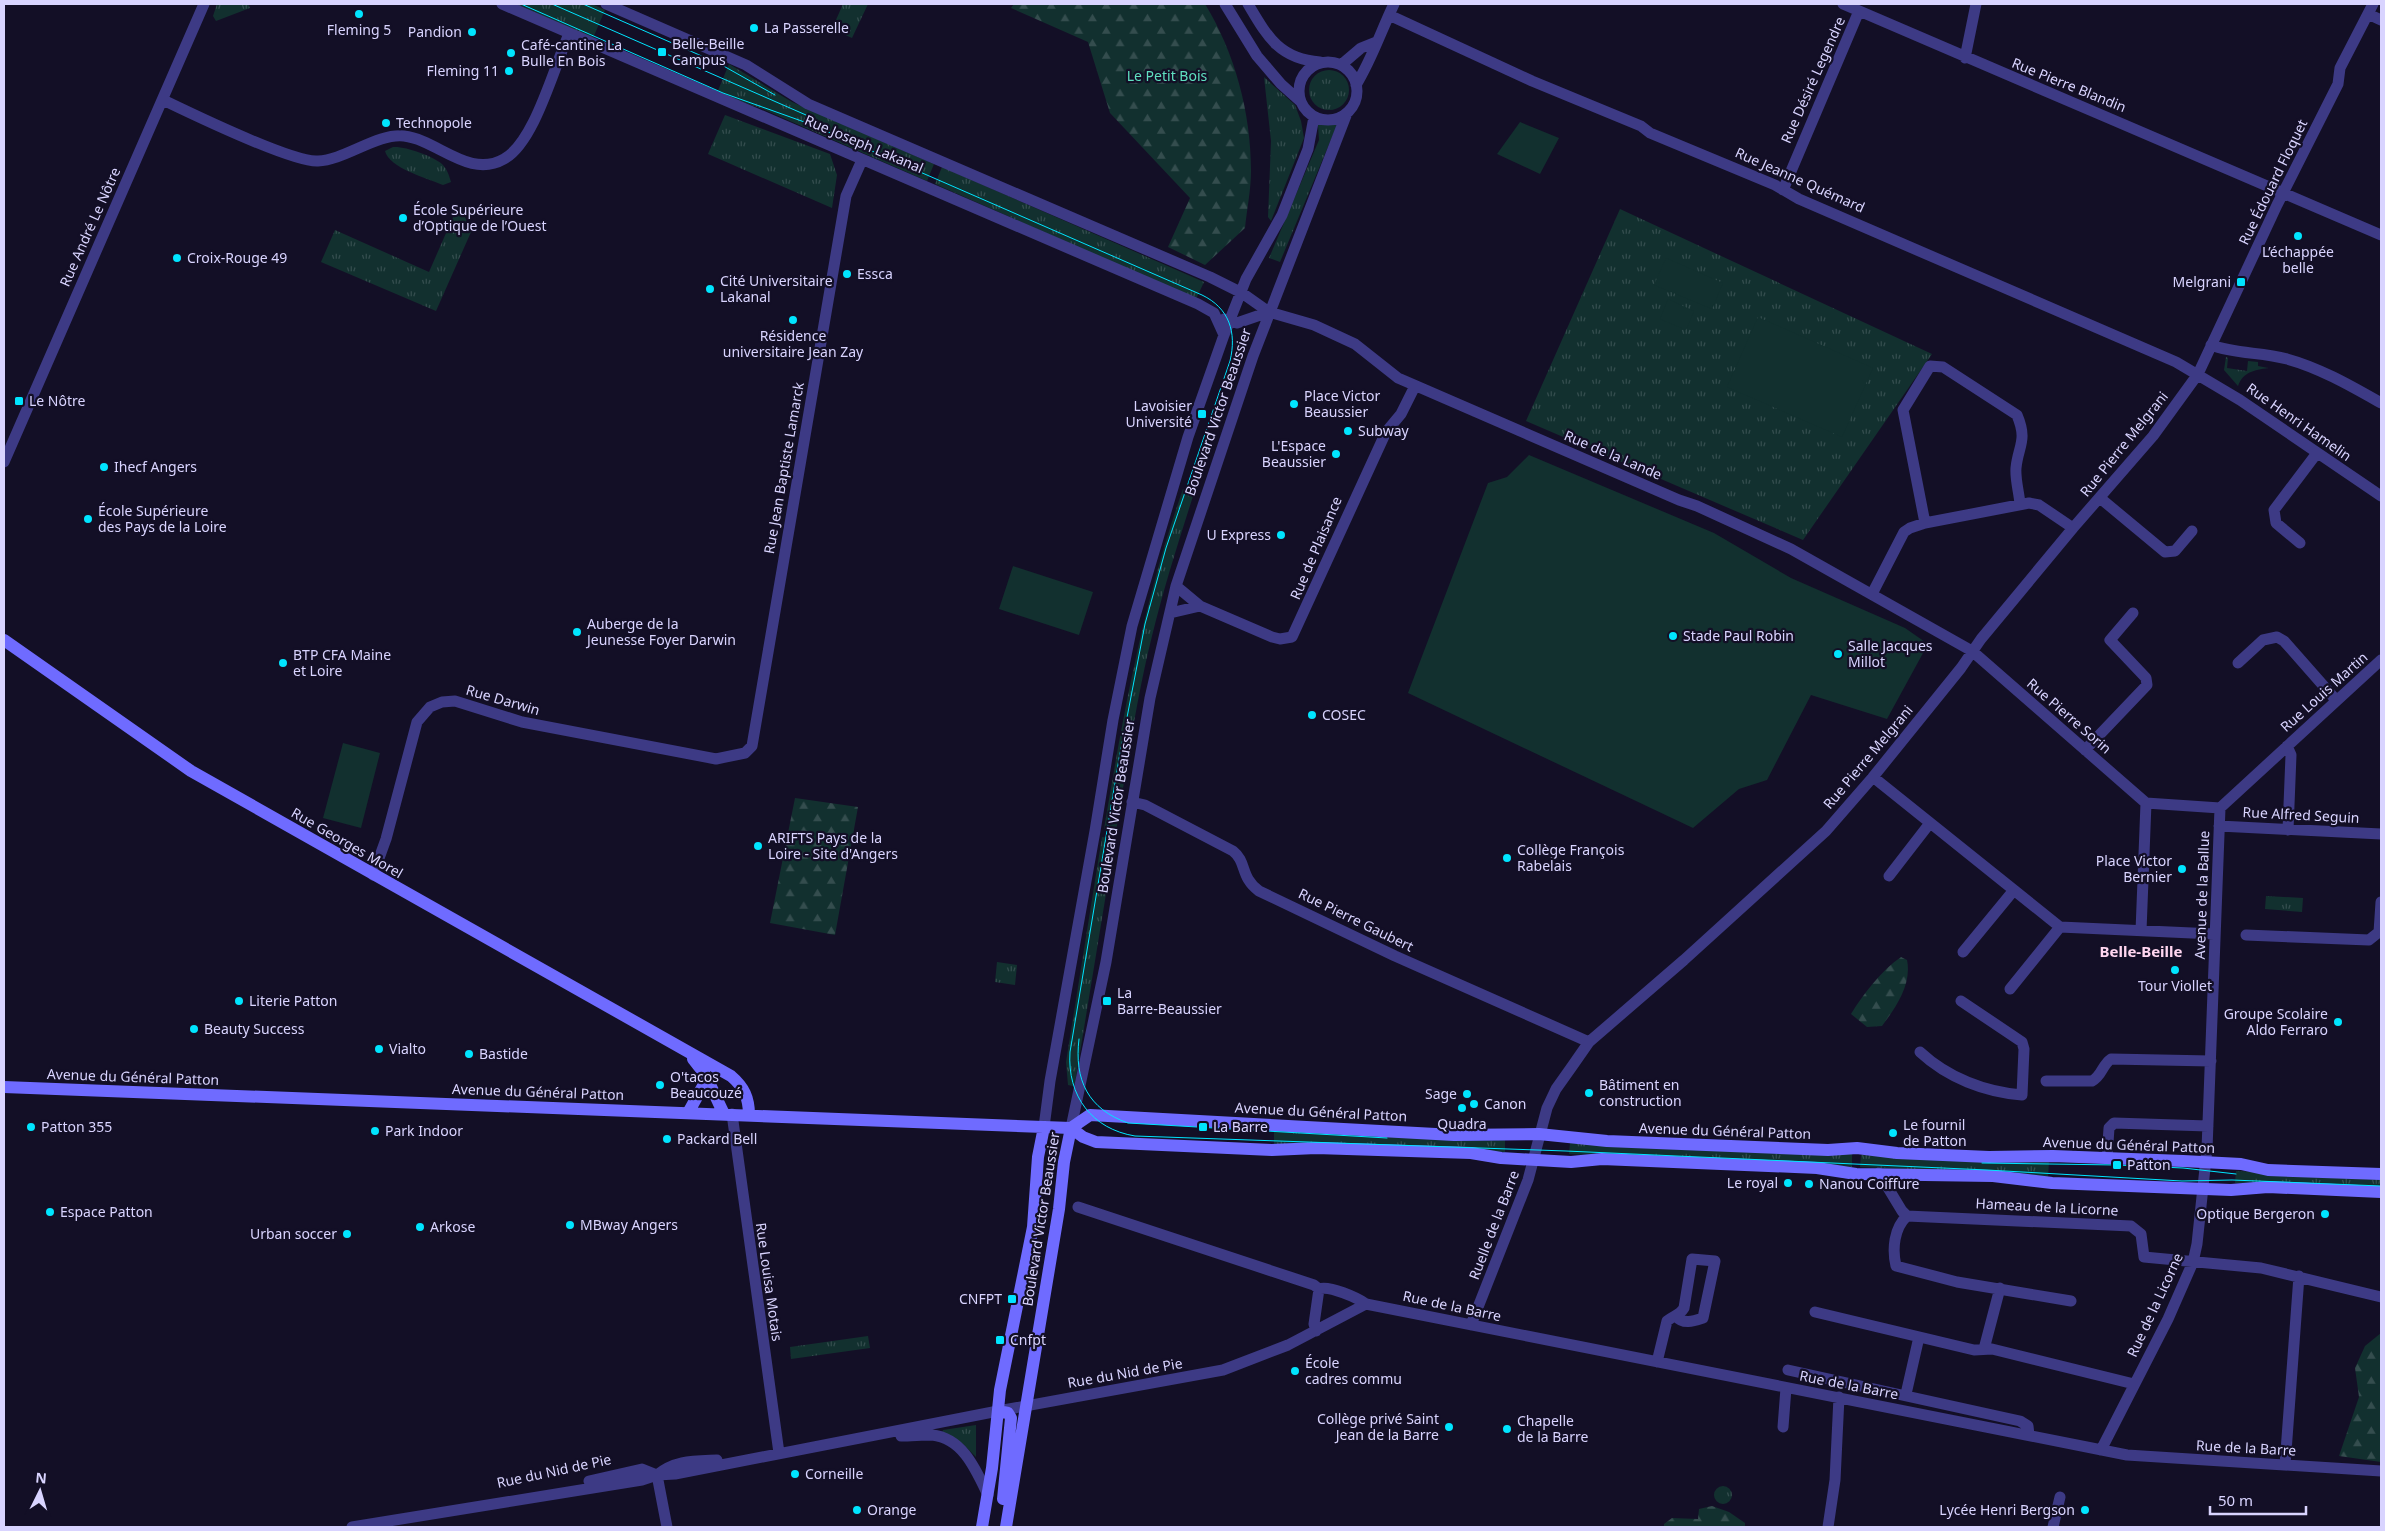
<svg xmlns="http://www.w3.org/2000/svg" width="2385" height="1531" viewBox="0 0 2385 1531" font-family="'Noto Sans',sans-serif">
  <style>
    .grass { fill: url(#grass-tufts) }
    .forest { fill: url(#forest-firs) }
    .garden { fill: #12302f }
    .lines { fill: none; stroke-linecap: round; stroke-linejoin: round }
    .street { stroke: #3d3a85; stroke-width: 11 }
    .secondary { stroke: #6f6bff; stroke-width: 12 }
    .tram { stroke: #00e5ff; stroke-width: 1 }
    .poi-dot { fill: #00e5ff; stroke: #130f26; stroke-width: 2 }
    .labels { text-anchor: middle; stroke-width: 4.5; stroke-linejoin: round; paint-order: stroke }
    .poi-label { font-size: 14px; fill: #d9d4ff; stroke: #130f26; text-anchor: start }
    .park-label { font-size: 14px; fill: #5fe0c0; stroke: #130f26 }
    .street-label { font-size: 14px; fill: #d9d4ff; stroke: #130f26 }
    .neighbourhood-label { font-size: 15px; font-weight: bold; fill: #ffd6f0; stroke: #130f26 }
  </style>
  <defs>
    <pattern id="grass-tufts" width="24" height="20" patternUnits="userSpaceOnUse" patternTransform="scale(1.25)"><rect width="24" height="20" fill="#12302f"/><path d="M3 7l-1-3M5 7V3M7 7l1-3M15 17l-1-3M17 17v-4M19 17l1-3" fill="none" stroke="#344d4e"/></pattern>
    <pattern id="forest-firs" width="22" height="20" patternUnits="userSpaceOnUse" patternTransform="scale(1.25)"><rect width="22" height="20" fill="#12302f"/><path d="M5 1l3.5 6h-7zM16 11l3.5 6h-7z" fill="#344d4e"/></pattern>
  </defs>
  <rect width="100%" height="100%" fill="#130f26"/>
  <!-- grass -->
  <path class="grass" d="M217,4H248L250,8L216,21L213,16Z
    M513,4H592L605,10L593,38Z
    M843,4H868L852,38L832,29Z
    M729,64L792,102L934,164L927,181L760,108L717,93Z
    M1309 90a20 20 0 1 1 40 0a20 20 0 1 1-40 0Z
    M1264,77L1295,105L1301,121L1304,138L1271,221L1268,217L1271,141Z
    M725,115L830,154L837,175L832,208L708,154Z
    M1318,125H1337L1280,262L1269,258L1319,140Z
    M393,147C405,146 433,156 442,164C447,169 449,175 451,182L443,185C427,178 389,168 385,151Z
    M942,167L1204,282L1196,299L935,184Z
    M461,207L471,232L436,311L321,262L335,230L429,272L457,208Z
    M1620,209L1932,354L1803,540L1526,421Z
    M2226,357L2228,358L2227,368L2247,371L2248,361L2258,362V366L2268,368C2254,370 2243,372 2238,386L2224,370Z
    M1183,489L1194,493C1179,540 1164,587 1152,636C1136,700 1127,766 1116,831L1104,829C1124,711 1143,603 1183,489Z
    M1102,837L1115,839L1075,1083L1073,1086L1068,1085L1066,1062Z
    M2266,896L2303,898L2302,912L2265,909Z
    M997,962L1017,965L1015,985L995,982Z
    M1274,1127L1505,1140V1152L1324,1144L1274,1145Z
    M1570,1143L1852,1154V1167L1569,1154Z
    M1861,1155L1979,1160H2049L2048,1179L1984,1172L1860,1167Z
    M2236,1171L2381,1177V1189L2235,1183Z
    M868,1336L870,1348L791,1359L790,1347Z
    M976,1425V1457L963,1444L942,1433L943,1430Z
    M1714 1495a9 9 0 1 1 18 0a9 9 0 1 1-18 0Z"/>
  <!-- forest -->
  <path class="forest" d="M1014,4H1205C1235,53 1251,113 1251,171C1251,189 1247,209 1245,228L1205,265L1168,247L1190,198L1110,113L1088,42L1011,8Z
    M795,798L858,807L835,935L770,923Z
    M1901,957L1907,960C1912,984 1896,1007 1882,1026L1867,1027L1851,1014C1864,993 1881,971 1901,957Z
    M2381,1333V1462L2339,1456L2359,1397L2355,1368L2365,1346Z
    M1712,1506L1729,1512L1745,1523V1527H1664V1524L1672,1518L1698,1519L1699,1509Z"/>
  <!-- garden -->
  <path class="garden" d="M1520,122L1559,138L1540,174L1497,154Z
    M1666,258L1723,283L1712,309L1654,285Z
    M1668,299L1694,311L1686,330L1660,319Z
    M1758,317L1873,368L1842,437L1727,387Z
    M1529,455L1714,533L1791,578L1905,628L1928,644L1887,719L1811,695L1767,780L1739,789L1693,828L1408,693L1488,483L1507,477Z
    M1013,566L1093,592L1079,635L999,609Z
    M343,743L380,753L361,828L323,818Z"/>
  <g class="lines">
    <!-- street -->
    <path class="street" d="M502,4L1198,304L1214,313L1224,335
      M606,4L746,65L808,104L1210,277L1242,293L1269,312L1314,325L1355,344L1398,378L1679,500L1697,506L1791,549L1972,651L2146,803
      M1225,4L1257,56L1281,84L1300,101
      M1248,4C1267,36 1279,59 1320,62
      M1843,4C2022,82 2202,157 2381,235
      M2368,14L2381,20
      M1389,15L1532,81L1641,126L1650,133L1775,185L1799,199L2176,362L2240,400L2381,496
      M1965,58L1976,4
      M1299 91a29 29 0 1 1 58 0a29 29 0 1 1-58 0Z
      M1341,65L1361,48L1376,42
      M1356,85C1372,59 1381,31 1394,4
      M163,100C190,113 293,163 318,161C345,160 377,133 404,136C438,140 469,179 504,159C535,142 554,66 569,34
      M1783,190L1859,11
      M1224,319L1237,323L1269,312
      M2211,345C2235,354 2262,352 2287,359C2320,368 2351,386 2381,403
      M4,462L204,4
      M2100,498L2165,552L2175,551L2192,531
      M1925,523L1903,410L1930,366L1943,367L2017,415C2028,441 2018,446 2016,468C2015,479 2019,492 2020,504
      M2300,543L2276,523L2274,510L2317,453
      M1176,586L1200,606L1272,637L1280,639L1292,637L1386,432L1401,414L1415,386
      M1872,594L1904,532L1910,528L1925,523L2029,503L2039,505L2073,528
      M1170,613L1200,606
      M2238,663L2263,640L2277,637L2284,641L2336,700
      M2287,746L2291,755L2288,830
      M2085,750L2147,685L2146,678L2110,640L2133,613
      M1873,777L2060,927L2214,934
      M1132,802L1145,805L1233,851C1247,862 1240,877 1259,891L1395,956L1589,1042
      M2146,803L2220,808
      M2220,808L2381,660
      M2219,826L2381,834
      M373,875L386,839L417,722L430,707L442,702L455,701L522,722L716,759L745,753L752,746L846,196L862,160
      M1889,876L1930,823
      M2141,931L2146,803
      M2246,935L2369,940L2379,932L2381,902
      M1963,952L2014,890
      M2010,989L2060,927
      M1920,1052C1948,1078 1985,1092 2022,1095L2024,1049L2022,1042L1961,1001
      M2046,1081H2092C2102,1076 2102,1065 2111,1059L2211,1061
      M732,1114L779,1453
      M1044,1127L1050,1081L1095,831L1113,720L1132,626L1188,437L1224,335L1246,279L1282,215L1308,149L1314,117
      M1071,1128L1106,962L1150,698L1176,586L1253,356L1347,113
      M2107,1158L2109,1128L2114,1123L2208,1126
      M1879,1173L1902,1211L1907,1216L2131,1226L2141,1234L2144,1257L2261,1268L2381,1297
      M1078,1207L1314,1285L1319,1289C1329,1285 1358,1298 1366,1304L2127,1455L2381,1471
      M1907,1216C1894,1228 1892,1249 1896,1266L1957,1282L2071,1301
      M1815,1312L1974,1350L1992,1349L2134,1384
      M1471,1325L1528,1180L1547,1108L1556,1089L1573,1065L1589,1042L1684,960L1826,831L1873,777L1961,668L1981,639L2073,528L2153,436L2198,374L2277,205L2338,84L2340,68L2373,4
      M1316,1331L1314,1324L1319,1289
      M1984,1349L2000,1288
      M1657,1362L1667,1321C1673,1316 1680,1315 1684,1308L1692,1259L1715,1261L1703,1318C1694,1321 1683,1325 1676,1316
      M1788,1370L2020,1421L2028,1426L2029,1435
      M1906,1394L1919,1337
      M1783,1427L1786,1388
      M901,1436C911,1436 922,1435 932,1435C963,1438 976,1470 988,1495
      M2101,1450L2168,1319L2193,1262L2197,1244L2207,1149L2220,808
      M2285,1465L2299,1276
      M657,1475C675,1460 694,1461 717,1460
      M657,1475L667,1527
      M589,1481L642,1469L657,1475
      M352,1527L642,1480L657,1475L675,1474L998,1411L1223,1370L1288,1345L1366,1304
      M1828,1527L1835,1480L1839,1397
      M2053,1527L2060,1497"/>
    <!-- secondary -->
    <path class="secondary" d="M4,640L191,771L731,1076C744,1087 749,1098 749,1115
      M693,1059C708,1076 714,1094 724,1114
      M4,1087L1071,1128L1083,1137L1096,1142L1272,1150L1316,1148L1471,1153L1501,1158L1571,1162L1602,1159L1817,1168L1856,1174L1993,1176L2052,1183L2231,1190L2268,1187L2381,1192
      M688,1113L703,1086L704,1071
      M1071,1128L1090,1115L1454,1135L1539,1134L1607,1141L1828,1150L1857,1148L1897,1153L1989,1157L2053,1156L2183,1161L2241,1164L2268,1170L2381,1174
      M998,1411L1008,1413L1011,1418L1003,1499
      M982,1527L992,1468L1000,1390L1033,1227L1038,1157L1044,1127
      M1006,1527L1059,1209L1064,1162L1071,1128"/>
    <!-- tram -->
    <path class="tram" d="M521,4L723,93L810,124L1202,295C1229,308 1237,332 1230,361L1166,548L1145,624L1119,759L1070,1052C1067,1096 1092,1129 1135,1136L1566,1151L1987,1170L2182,1181L2232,1180L2381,1186
      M552,4L806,115
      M583,4L720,64L775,95
      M1079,1039C1074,1080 1088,1109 1128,1123L1387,1138
      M1982,1163L2117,1165L2183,1168L2236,1174"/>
  </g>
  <!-- markers -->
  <g class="poi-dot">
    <circle cx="359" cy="14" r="5"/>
    <circle cx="754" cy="28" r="5"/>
    <circle cx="472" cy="32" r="5"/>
    <rect x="657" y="47" width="10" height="10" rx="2.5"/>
    <circle cx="511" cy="53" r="5"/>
    <circle cx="509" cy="71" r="5"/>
    <circle cx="386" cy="123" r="5"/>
    <circle cx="403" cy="218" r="5"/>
    <circle cx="2298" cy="236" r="5"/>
    <circle cx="177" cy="258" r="5"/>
    <circle cx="847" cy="274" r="5"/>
    <rect x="2236" y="277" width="10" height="10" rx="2.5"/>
    <circle cx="710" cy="289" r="5"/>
    <circle cx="793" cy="320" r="5"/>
    <rect x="14" y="396" width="10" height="10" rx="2.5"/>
    <circle cx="1294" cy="404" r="5"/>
    <rect x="1197" y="409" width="10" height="10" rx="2.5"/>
    <circle cx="1348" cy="431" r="5"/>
    <circle cx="1336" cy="454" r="5"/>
    <circle cx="104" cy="467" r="5"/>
    <circle cx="88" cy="519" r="5"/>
    <circle cx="1281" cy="535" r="5"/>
    <circle cx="577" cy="632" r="5"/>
    <circle cx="1673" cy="636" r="5"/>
    <circle cx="1838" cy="654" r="5"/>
    <circle cx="283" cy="663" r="5"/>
    <circle cx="1312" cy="715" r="5"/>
    <circle cx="758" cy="846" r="5"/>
    <circle cx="1507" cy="858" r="5"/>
    <circle cx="2182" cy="869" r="5"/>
    <circle cx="2175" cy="970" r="5"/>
    <circle cx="239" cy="1001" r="5"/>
    <rect x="1102" y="996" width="10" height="10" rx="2.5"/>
    <circle cx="2338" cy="1022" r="5"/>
    <circle cx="194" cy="1029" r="5"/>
    <circle cx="379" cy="1049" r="5"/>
    <circle cx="469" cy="1054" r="5"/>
    <circle cx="660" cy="1085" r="5"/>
    <circle cx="1589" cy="1093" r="5"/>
    <circle cx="1467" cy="1094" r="5"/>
    <circle cx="1474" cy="1104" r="5"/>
    <circle cx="1462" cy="1108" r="5"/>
    <circle cx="31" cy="1127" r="5"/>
    <rect x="1198" y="1122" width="10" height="10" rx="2.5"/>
    <circle cx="375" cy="1131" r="5"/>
    <circle cx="1893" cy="1133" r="5"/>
    <circle cx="667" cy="1139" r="5"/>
    <rect x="2112" y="1160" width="10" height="10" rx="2.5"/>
    <circle cx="1788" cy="1183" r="5"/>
    <circle cx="1809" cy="1184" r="5"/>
    <circle cx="50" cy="1212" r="5"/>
    <circle cx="2325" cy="1214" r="5"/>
    <circle cx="570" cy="1225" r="5"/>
    <circle cx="420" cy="1227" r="5"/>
    <circle cx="347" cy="1234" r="5"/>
    <rect x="1007" y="1294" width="10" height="10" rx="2.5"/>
    <rect x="995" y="1335" width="10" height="10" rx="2.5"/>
    <circle cx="1295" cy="1371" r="5"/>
    <circle cx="1449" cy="1427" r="5"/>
    <circle cx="1507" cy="1429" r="5"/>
    <circle cx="795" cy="1474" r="5"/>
    <circle cx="857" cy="1510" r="5"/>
    <circle cx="2085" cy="1510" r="5"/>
  </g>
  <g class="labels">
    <!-- poi labels -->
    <g class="poi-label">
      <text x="764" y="33">La Passerelle</text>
      <text x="359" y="35" text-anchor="middle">Fleming 5</text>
      <text x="462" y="37" text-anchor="end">Pandion</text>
      <text x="672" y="49">Belle-Beille<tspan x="672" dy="16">Campus</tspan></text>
      <text x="521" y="50">Café-cantine La<tspan x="521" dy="16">Bulle En Bois</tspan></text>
      <text x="499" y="76" text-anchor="end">Fleming 11</text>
      <text x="396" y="128">Technopole</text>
      <text x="413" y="215">École Supérieure<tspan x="413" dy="16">d’Optique de l’Ouest</tspan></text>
      <text x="2298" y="257" text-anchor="middle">L’échappée<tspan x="2298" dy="16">belle</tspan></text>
      <text x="187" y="263">Croix-Rouge 49</text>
      <text x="857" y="279">Essca</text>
      <text x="720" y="286">Cité Universitaire<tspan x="720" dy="16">Lakanal</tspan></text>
      <text x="2231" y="287" text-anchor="end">Melgrani</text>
      <text x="793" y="341" text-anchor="middle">Résidence<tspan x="793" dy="16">universitaire Jean Zay</tspan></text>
      <text x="1304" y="401">Place Victor<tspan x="1304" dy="16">Beaussier</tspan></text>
      <text x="29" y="406">Le Nôtre</text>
      <text x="1192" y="411" text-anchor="end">Lavoisier<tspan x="1192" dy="16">Université</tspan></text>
      <text x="1358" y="436">Subway</text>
      <text x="1326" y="451" text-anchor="end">L'Espace<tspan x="1326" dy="16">Beaussier</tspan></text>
      <text x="114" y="472">Ihecf Angers</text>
      <text x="98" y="516">École Supérieure<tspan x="98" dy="16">des Pays de la Loire</tspan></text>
      <text x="1271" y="540" text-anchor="end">U Express</text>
      <text x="587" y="629">Auberge de la<tspan x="587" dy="16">Jeunesse Foyer Darwin</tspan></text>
      <text x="1683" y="641">Stade Paul Robin</text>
      <text x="1848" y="651">Salle Jacques<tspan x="1848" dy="16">Millot</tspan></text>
      <text x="293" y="660">BTP CFA Maine<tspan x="293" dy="16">et Loire</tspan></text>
      <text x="1322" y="720">COSEC</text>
      <text x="768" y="843">ARIFTS Pays de la<tspan x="768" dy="16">Loire - Site d'Angers</tspan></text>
      <text x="1517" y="855">Collège François<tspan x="1517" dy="16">Rabelais</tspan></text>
      <text x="2172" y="866" text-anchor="end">Place Victor<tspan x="2172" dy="16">Bernier</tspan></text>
      <text x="2175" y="991" text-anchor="middle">Tour Viollet</text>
      <text x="1117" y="998">La<tspan x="1117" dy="16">Barre-Beaussier</tspan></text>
      <text x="249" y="1006">Literie Patton</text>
      <text x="2328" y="1019" text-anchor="end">Groupe Scolaire<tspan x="2328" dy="16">Aldo Ferraro</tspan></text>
      <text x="204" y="1034">Beauty Success</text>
      <text x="389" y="1054">Vialto</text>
      <text x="479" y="1059">Bastide</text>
      <text x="670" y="1082">O'tacos<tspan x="670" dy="16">Beaucouzé</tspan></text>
      <text x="1599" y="1090">Bâtiment en<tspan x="1599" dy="16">construction</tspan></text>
      <text x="1457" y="1099" text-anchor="end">Sage</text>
      <text x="1484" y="1109">Canon</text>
      <text x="1462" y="1129" text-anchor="middle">Quadra</text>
      <text x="1903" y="1130">Le fournil<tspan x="1903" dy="16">de Patton</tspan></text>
      <text x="41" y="1132">Patton 355</text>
      <text x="1213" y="1132">La Barre</text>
      <text x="385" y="1136">Park Indoor</text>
      <text x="677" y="1144">Packard Bell</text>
      <text x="2127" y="1170">Patton</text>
      <text x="1778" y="1188" text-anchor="end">Le royal</text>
      <text x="1819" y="1189">Nanou Coiffure</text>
      <text x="60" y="1217">Espace Patton</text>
      <text x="2315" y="1219" text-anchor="end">Optique Bergeron</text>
      <text x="580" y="1230">MBway Angers</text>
      <text x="430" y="1232">Arkose</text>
      <text x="337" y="1239" text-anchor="end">Urban soccer</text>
      <text x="1002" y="1304" text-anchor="end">CNFPT</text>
      <text x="1010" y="1345">Cnfpt</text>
      <text x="1305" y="1368">École<tspan x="1305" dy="16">cadres commu</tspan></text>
      <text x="1439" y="1424" text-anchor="end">Collège privé Saint<tspan x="1439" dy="16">Jean de la Barre</tspan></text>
      <text x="1517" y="1426">Chapelle<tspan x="1517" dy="16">de la Barre</tspan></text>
      <text x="805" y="1479">Corneille</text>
      <text x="867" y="1515">Orange</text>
      <text x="2075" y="1515" text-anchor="end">Lycée Henri Bergson</text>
    </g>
    <!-- park labels -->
    <g class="park-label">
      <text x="1167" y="81">Le Petit Bois</text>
    </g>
    <!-- street labels -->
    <g class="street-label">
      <text transform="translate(1813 80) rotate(-66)" y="5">Rue Désiré Legendre</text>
      <text transform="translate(2069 85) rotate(22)" y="5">Rue Pierre Blandin</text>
      <text transform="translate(864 144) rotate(23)" y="5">Rue Joseph Lakanal</text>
      <text transform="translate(1800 180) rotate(24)" y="5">Rue Jeanne Quémard</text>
      <text transform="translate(2273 182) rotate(-64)" y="5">Rue Édouard Floquet</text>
      <text transform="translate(90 227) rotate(-66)" y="5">Rue André Le Nôtre</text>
      <text transform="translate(1218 412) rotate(-71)" y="5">Boulevard Victor Beaussier</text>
      <text transform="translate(2299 422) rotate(35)" y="5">Rue Henri Hamelin</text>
      <text transform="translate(2124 444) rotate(-51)" y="5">Rue Pierre Melgrani</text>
      <text transform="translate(1613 455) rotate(23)" y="5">Rue de la Lande</text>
      <text transform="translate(784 468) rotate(-80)" y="5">Rue Jean Baptiste Lamarck</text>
      <text transform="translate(1316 548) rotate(-67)" y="5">Rue de Plaisance</text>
      <text transform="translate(2324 692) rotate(-42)" y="5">Rue Louis Martin</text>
      <text transform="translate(503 700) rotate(16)" y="5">Rue Darwin</text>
      <text transform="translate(2069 716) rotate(41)" y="5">Rue Pierre Sorin</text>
      <text transform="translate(1868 757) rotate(-50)" y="5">Rue Pierre Melgrani</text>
      <text transform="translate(1116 806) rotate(-81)" y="5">Boulevard Victor Beaussier</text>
      <text transform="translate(2301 815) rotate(3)" y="5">Rue Alfred Seguin</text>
      <text transform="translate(347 843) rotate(30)" y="5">Rue Georges Morel</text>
      <text transform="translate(2202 895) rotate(-88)" y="5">Avenue de la Ballue</text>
      <text transform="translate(1356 920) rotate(26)" y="5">Rue Pierre Gaubert</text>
      <text transform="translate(133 1077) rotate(2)" y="5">Avenue du Général Patton</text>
      <text transform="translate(538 1092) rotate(2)" y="5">Avenue du Général Patton</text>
      <text transform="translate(1321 1112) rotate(3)" y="5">Avenue du Général Patton</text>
      <text transform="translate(1725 1131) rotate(2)" y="5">Avenue du Général Patton</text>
      <text transform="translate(2129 1145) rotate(2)" y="5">Avenue du Général Patton</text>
      <text transform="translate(2047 1207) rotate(3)" y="5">Hameau de la Licorne</text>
      <text transform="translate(1041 1219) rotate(-81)" y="5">Boulevard Victor Beaussier</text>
      <text transform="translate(1494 1225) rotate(-69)" y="5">Ruelle de la Barre</text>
      <text transform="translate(769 1282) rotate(82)" y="5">Rue Louisa Motais</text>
      <text transform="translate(2155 1305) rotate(-65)" y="5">Rue de la Licorne</text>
      <text transform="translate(1452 1306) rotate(12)" y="5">Rue de la Barre</text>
      <text transform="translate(1125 1373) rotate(-10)" y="5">Rue du Nid de Pie</text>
      <text transform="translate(1849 1385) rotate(11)" y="5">Rue de la Barre</text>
      <text transform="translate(2246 1448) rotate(3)" y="5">Rue de la Barre</text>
      <text transform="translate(554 1471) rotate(-12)" y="5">Rue du Nid de Pie</text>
    </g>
    <!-- neighbourhood labels -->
    <g class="neighbourhood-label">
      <text x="2141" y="957">Belle-Beille</text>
    </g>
  </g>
  <!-- border -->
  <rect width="2385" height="1531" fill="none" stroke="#d9d4ff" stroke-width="10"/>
  <!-- north arrow -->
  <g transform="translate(40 1491) rotate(5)" stroke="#130f26" stroke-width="4" paint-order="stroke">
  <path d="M0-4L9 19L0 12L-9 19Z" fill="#d9d4ff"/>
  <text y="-8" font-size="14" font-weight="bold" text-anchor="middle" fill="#d9d4ff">N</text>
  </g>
  <!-- scale -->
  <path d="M2210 1506v8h96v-8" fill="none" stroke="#d9d4ff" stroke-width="2.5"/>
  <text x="2218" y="1506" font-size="15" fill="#d9d4ff" stroke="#130f26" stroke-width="4" paint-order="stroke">50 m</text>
</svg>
